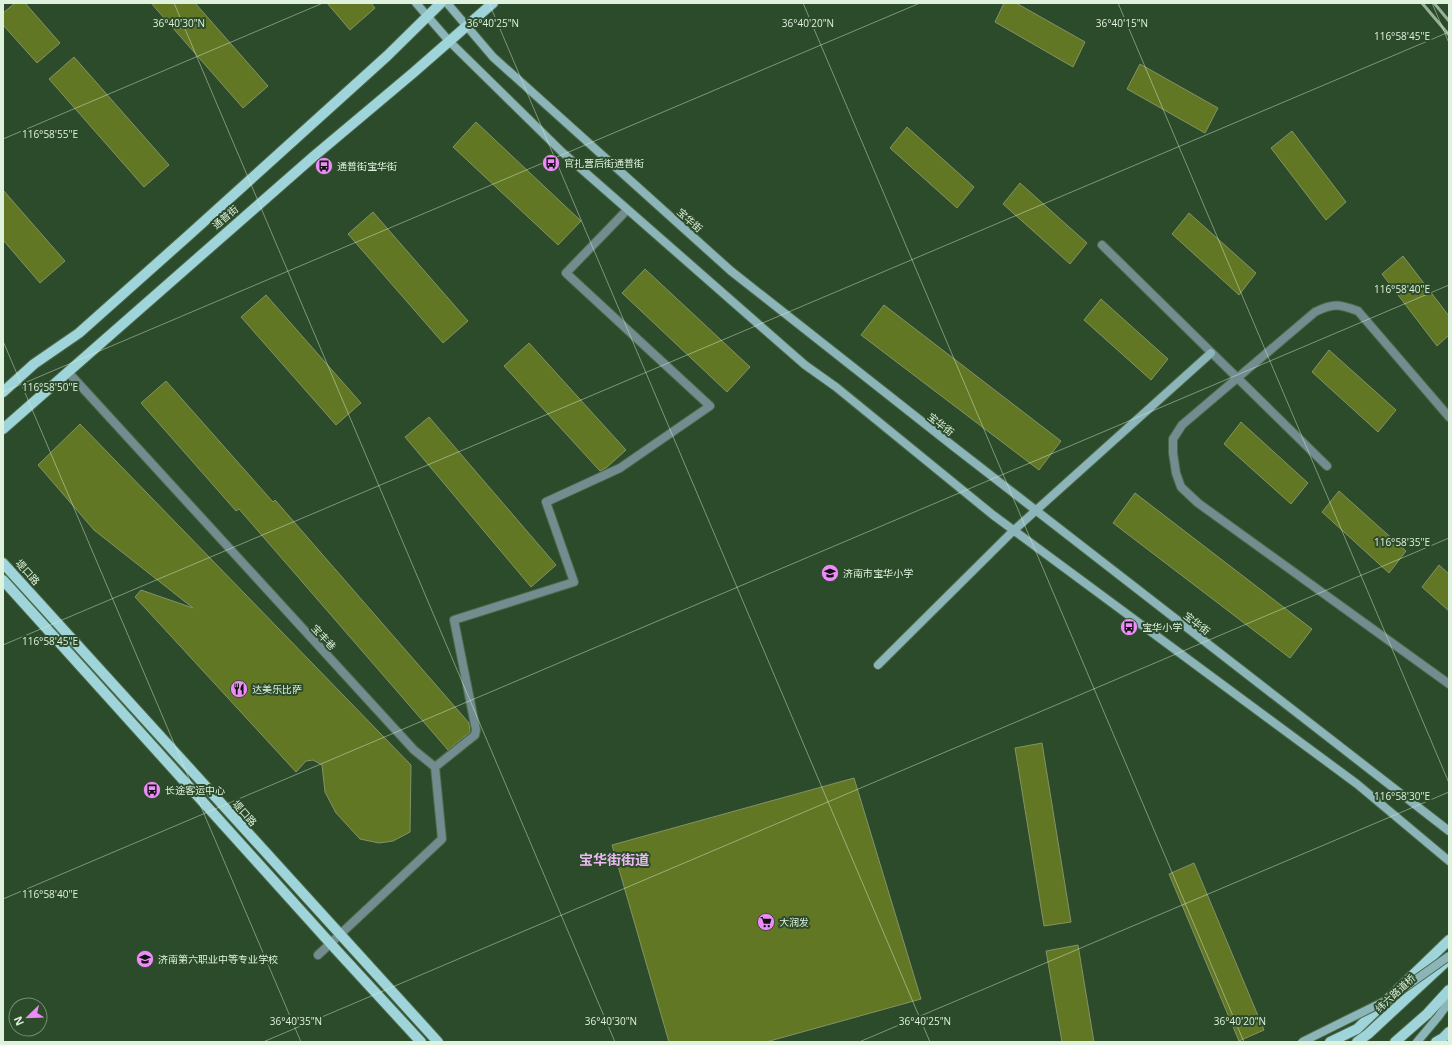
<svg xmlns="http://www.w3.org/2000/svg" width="1452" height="1045" viewBox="0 0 1452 1045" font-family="'Open Sans','Noto Sans SC',sans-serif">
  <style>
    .building { fill: #617723; stroke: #849366 }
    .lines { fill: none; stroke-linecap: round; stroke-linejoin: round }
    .street-casing { stroke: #4c694a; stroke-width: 10 }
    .secondary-casing { stroke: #4c694a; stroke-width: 10 }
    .primary-casing { stroke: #4c694a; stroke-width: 12 }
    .street { stroke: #728c8f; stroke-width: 8 }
    .secondary { stroke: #8cb5b9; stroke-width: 8 }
    .primary { stroke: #9fd5da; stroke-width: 10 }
    .rail { stroke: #98b097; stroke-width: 3 }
    .secondary-bridge-casing { stroke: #4c694a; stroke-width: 10; stroke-linecap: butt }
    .secondary-bridge { stroke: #8cb5b9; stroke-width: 8 }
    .ticks { fill: none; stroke: #dff2de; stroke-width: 1; stroke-opacity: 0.45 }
    .labels { text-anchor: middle; stroke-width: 4; stroke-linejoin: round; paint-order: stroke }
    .poi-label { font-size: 10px; fill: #dff2de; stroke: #2c4b2a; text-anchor: start }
    .street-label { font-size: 10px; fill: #dff2de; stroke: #2c4b2a }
    .district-label { font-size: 14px; font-weight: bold; fill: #eeb8f5; stroke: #2c4b2a }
    .ticks-label { font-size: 10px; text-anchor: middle; fill: #dff2de; stroke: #2c4b2a; stroke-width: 4; stroke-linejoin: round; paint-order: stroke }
  </style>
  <rect width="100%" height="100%" fill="#2c4b2a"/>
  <!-- building -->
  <path class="building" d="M15,3H25L60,43L37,63L3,25V13Z
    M151,3H195L268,86L243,108Z
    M327,3H371L375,8L350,30Z
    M1004,3H1016L1085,42L1073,67L995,22Z
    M74,57L169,165L144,187L49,79Z
    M1140,64L1218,108L1205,133L1127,89Z
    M476,122L581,221L558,245L453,147Z
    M907,127L974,187L957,208L890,148Z
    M1292,131L1346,202L1326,220L1271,148Z
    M1020,183L1087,243L1070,264L1003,204Z
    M3,190L65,261L40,283L3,240Z
    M373,212L468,321L443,343L348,234Z
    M1189,213L1256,273L1239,295L1172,234Z
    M1403,256L1449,316V335L1437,346L1382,274Z
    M645,269L750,367L727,392L622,293Z
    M266,295L361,403L336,425L241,317Z
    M1101,299L1168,359L1151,380L1084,320Z
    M884,305L1061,441L1039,470L861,335Z
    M529,343L626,450L606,468L600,471L504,366Z
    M1329,350L1396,410L1378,432L1312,372Z
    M166,381L273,502L275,500L469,723L470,732L448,750L239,509L236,511L141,403Z
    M429,417L556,565L531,587L405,437Z
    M1241,422L1308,483L1291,504L1224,444Z
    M80,424L411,765L410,832L393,841L379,843L360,839L336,813L325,792L322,765L313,760L306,761L296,772L135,597L141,590L193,608L94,530L38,465Z
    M1339,491L1406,551L1389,573L1322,512Z
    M1135,493L1312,629L1290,658L1113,523Z
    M1439,565L1449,574V611L1422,587Z
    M1042,743L1071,922L1044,926L1015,748Z
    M854,778L921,999L766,1042H669L612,845Z
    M1194,863L1264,1030L1239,1041L1169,874Z
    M1078,945L1094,1042H1062L1046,951Z"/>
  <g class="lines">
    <defs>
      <path id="street" d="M1102,245L1327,466
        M68,372L414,750L435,767L442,839L318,955
        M1449,417L1358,311C1339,304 1333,303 1315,312L1182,425L1173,439V453L1176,473L1181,487L1198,503L1449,684
        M435,767L475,735L476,730L454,620L574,582L546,502L620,468L710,406L566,273L627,210"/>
      <path id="secondary" d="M416,3L449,41L562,152L805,365L836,387L993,515L1357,784L1449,861
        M447,3L493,57L731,271L953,446L1449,831
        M878,665L1013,531L1211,353
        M1417,1042L1438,1017L1449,1002"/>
      <path id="primary" d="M3,392L34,364L79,333L189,235L387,56L441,3
        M3,429L313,157L413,73L493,3
        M3,563L438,1042
        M3,580L330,943L421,1042
        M1330,1042L1357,1029L1449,940
        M1357,1042L1368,1034L1449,959
        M1395,1042L1427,1014L1449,990
        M1436,1042L1443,1038L1449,1032"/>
    </defs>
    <!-- street casing -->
    <use href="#street" class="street-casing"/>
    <!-- secondary casing -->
    <use href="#secondary" class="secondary-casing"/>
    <!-- primary casing -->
    <use href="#primary" class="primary-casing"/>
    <!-- street -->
    <use href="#street" class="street"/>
    <!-- secondary -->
    <use href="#secondary" class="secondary"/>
    <!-- primary -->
    <use href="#primary" class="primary"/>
    <!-- rail -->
    <path class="rail" d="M1422,3L1449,35
      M1434,3L1449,21"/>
    <defs>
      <path id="secondary-bridge" d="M1302,1042L1387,1000L1449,956"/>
    </defs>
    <!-- secondary-bridge casing -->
    <use href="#secondary-bridge" class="secondary-bridge-casing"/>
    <!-- secondary-bridge -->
    <use href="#secondary-bridge" class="secondary-bridge"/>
  </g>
  <!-- ticks -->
  <path class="ticks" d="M174,3L615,1042M489,3L930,1042M803,3L1244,1042M1118,3L1449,783M1432,3L1449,43M3,139L323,3M3,341L301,1042M3,392L920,3M3,645L1449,32M3,899L1449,285M263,1042L1449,538M859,1042L1449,792"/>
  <!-- icons -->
  <defs>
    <symbol id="bus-disc" viewBox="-11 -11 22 22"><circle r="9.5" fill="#ed8cf9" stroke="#2c4b2a"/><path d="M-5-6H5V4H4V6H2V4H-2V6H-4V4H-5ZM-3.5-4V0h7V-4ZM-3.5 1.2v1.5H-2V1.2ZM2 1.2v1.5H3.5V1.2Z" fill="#111"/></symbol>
    <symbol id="school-disc" viewBox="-11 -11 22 22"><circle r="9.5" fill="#ed8cf9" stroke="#2c4b2a"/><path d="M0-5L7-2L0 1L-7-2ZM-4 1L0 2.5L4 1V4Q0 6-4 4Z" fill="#111"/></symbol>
    <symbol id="restaurant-disc" viewBox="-11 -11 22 22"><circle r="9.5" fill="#ed8cf9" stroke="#2c4b2a"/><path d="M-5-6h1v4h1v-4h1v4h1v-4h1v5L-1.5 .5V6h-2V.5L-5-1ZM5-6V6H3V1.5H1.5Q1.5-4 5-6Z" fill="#111"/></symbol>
    <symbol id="supermarket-disc" viewBox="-11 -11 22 22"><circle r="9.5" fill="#ed8cf9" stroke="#2c4b2a"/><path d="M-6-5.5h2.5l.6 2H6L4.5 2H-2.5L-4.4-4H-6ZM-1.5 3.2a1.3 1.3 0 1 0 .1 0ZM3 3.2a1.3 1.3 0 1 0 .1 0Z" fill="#111"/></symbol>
  </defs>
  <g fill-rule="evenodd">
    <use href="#bus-disc" x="541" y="153" width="20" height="20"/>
    <use href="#bus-disc" x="314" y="156" width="20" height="20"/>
    <use href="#school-disc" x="820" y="563" width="20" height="20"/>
    <use href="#bus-disc" x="1119" y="617" width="20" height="20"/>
    <use href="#restaurant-disc" x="229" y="679" width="20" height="20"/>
    <use href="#bus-disc" x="142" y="780" width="20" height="20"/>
    <use href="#supermarket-disc" x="756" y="912" width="20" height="20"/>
    <use href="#school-disc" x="135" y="949" width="20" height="20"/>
  </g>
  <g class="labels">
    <!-- poi labels -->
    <g class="poi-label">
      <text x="564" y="167">官扎营后街通普街</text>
      <text x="337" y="170">通普街宝华街</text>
      <text x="843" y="577">济南市宝华小学</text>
      <text x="1142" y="631">宝华小学</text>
      <text x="252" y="693">达美乐比萨</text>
      <text x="165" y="794">长途客运中心</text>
      <text x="779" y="926">大润发</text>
      <text x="158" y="963">济南第六职业中等专业学校</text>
    </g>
    <!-- street labels -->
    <g class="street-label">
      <text transform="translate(225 217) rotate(-41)" y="4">通普街</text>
      <text transform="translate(690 220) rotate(42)" y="4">宝华街</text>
      <text transform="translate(941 424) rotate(38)" y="4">宝华街</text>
      <text transform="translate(28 572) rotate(48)" y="4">堤口路</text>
      <text transform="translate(1197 623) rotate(38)" y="4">宝华街</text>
      <text transform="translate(324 637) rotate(47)" y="4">宝丰巷</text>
      <text transform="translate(245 813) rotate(48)" y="4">堤口路</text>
      <text transform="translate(1395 993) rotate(-43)" y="4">纬六路道桥</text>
    </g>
    <!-- district labels -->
    <g class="district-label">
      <text x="614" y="865">宝华街街道</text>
    </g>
  </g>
  <g class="ticks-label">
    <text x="179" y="27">36°40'30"N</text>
    <text x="493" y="27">36°40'25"N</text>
    <text x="808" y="27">36°40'20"N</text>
    <text x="1122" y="27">36°40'15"N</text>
    <text x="1402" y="40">116°58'45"E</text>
    <text x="50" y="138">116°58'55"E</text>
    <text x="1402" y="293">116°58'40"E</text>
    <text x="50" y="391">116°58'50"E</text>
    <text x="1402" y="546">116°58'35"E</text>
    <text x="50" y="645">116°58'45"E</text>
    <text x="1402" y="800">116°58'30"E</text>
    <text x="50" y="898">116°58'40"E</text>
    <text x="296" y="1025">36°40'35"N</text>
    <text x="611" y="1025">36°40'30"N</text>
    <text x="925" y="1025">36°40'25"N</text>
    <text x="1240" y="1025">36°40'20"N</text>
  </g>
  <!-- border -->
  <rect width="1452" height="1045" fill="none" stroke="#dff2de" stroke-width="8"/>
  <!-- north arrow -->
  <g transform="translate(28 1017) rotate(247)"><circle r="19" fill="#2c4b2a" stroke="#748e72"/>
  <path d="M0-3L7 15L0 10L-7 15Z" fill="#ed8cf9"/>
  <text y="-6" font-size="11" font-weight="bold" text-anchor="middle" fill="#dff2de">N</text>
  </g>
</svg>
